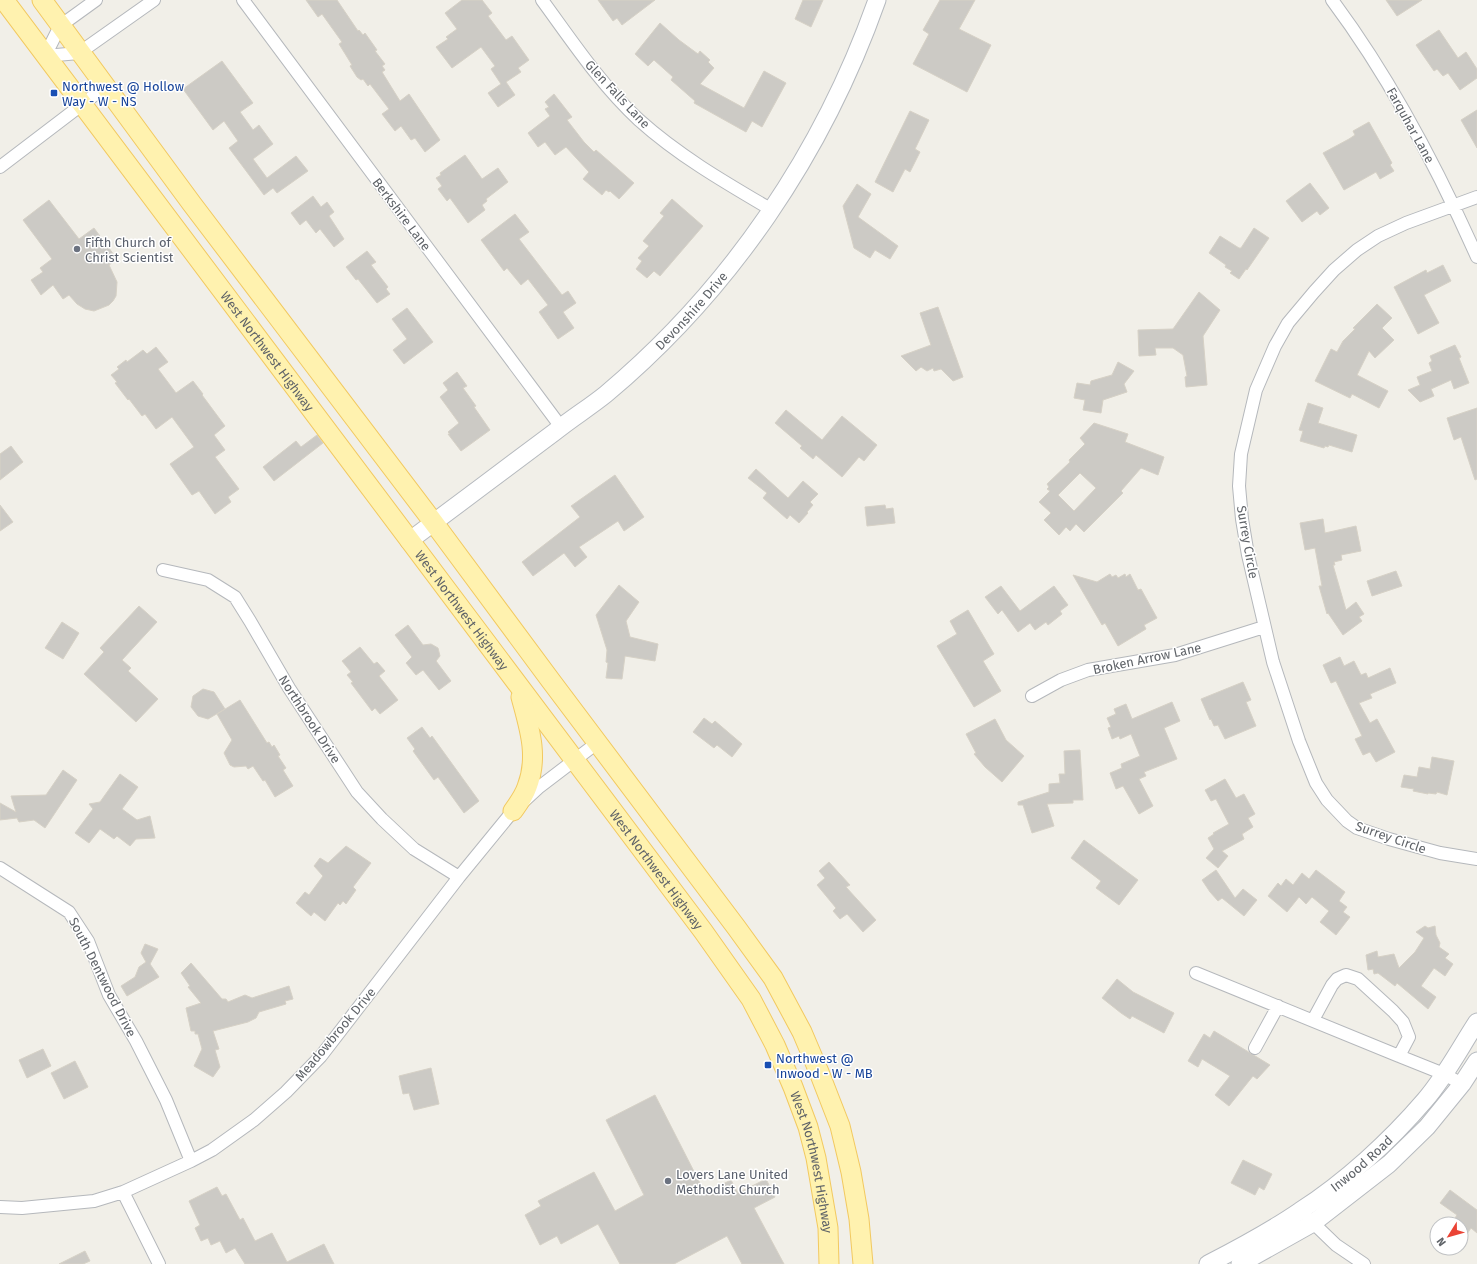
<svg xmlns="http://www.w3.org/2000/svg" width="1477" height="1264" viewBox="0 0 1477 1264" font-family="'Fira Sans',sans-serif">
  <style>
    .building { fill: #cccac5; stroke: #d6d1c6; fill-rule: evenodd }
    .lines { fill: none; stroke-linecap: round; stroke-linejoin: round }
    .street-casing { stroke: #b5b8bc; stroke-width: 14 }
    .secondary-casing { stroke: #b6babf; stroke-width: 19 }
    .primary-casing { stroke: #f2c960; stroke-width: 21 }
    .street { stroke: #fff; stroke-width: 12 }
    .secondary { stroke: #fff; stroke-width: 17 }
    .primary { stroke: #fff2af; stroke-width: 19 }
    .transit-dot { fill: #1a4fb4; stroke: #fff; stroke-width: 1.5 }
    .worship-dot { fill: #6b7280; stroke: #fff; stroke-width: 1.5 }
    .labels { text-anchor: middle; stroke-width: 3; stroke-linejoin: round; paint-order: stroke }
    .transit-label { font-size: 13px; fill: #164399; stroke: #fff; text-anchor: start }
    .street-label { font-size: 13px; fill: #5f6368; stroke: #fff }
    .worship-label { font-size: 13px; fill: #5b616d; stroke: #fff; text-anchor: start }
  </style>
  <rect width="100%" height="100%" fill="#f1efe8"/>
  <!-- building -->
  <path class="building" d="M306,0H337L358,31L359,30L363,35L365,33L377,50L375,51L385,64L382,66L385,70L382,72L400,101L409,94L440,140L425,152L415,138L411,140L401,126L395,131L382,114L389,109L370,84L368,86L363,79L361,80L357,77L350,66L352,65L339,44L342,42L322,14L318,17Z
    M462,0H482L492,13L488,16L506,40L512,36L529,60L518,68L521,72L506,82L515,95L498,107L488,93L501,84L491,69L495,66L481,47L452,68L436,47L448,39L446,37L457,29L445,13Z
    M598,0H655L622,25L617,18L613,21Z
    M803,0H823L811,27L795,19Z
    M940,0H975L959,29L991,45L967,92L913,64L929,34L923,30Z
    M1386,0H1422L1397,16Z
    M660,23L679,40L698,54L700,51L710,60L708,62L714,68L700,84L744,108L764,71L786,83L762,127L752,121L746,132L694,103L695,101L671,80L673,77L654,60L648,66L635,54Z
    M1439,30L1458,58L1466,52L1477,69V78L1460,90L1448,73L1443,76L1437,69L1434,71L1416,45Z
    M222,61L253,103L240,112L253,130L259,125L273,144L253,159L267,178L296,156L308,171L277,193L273,188L264,195L229,148L238,141L224,121L213,130L183,89Z
    M554,94L572,117L567,120L584,142L594,152L596,150L634,183L619,199L610,191L609,192L606,190L602,195L583,179L589,172L566,147L555,155L545,142L538,147L528,133L550,116L545,109L549,107L545,102Z
    M1477,110V148L1461,120Z
    M910,111L929,120L915,149L920,152L910,172L905,169L893,192L875,182Z
    M1369,122L1392,163L1390,165L1394,171L1380,179L1376,172L1344,190L1323,153L1349,139L1355,135L1353,131Z
    M465,155L482,179L498,168L508,182L486,199L487,201L482,205L485,210L468,223L450,198L447,201L438,189L442,186L436,178L441,175L440,173Z
    M1310,183L1329,208L1320,215L1317,211L1302,222L1286,201Z
    M857,184L871,194L858,217L898,246L890,259L875,250L870,258L854,248L843,206Z
    M313,196L321,207L327,202L334,212L329,216L344,239L334,247L320,229L316,233L306,220L300,225L291,213Z
    M672,199L703,226L660,276L654,271L647,278L636,269L642,261L638,258L649,246L643,241L664,216L660,213Z
    M49,200L79,239L94,228L117,259L109,265L117,282L116,296L113,301L109,305L94,311L85,309L77,304L69,295L63,299L53,285L41,295L31,280L43,272L40,268L52,259L23,220Z
    M515,214L529,232L519,239L562,295L568,291L576,303L563,312L574,328L558,339L539,312L548,305L528,279L521,285L507,268L504,271L481,240Z
    M1254,228L1269,238L1247,270L1246,269L1239,279L1230,273L1232,271L1225,267L1226,265L1209,253L1220,236L1239,248H1241Z
    M367,251L376,262L371,265L388,287L386,289L390,294L377,303L358,279L356,280L346,267Z
    M1443,265L1451,281L1424,295L1439,323L1418,334L1394,287L1426,270L1427,273Z
    M1199,292L1220,310L1203,336L1207,385L1186,387L1185,377L1187,376L1183,355L1173,348H1155L1156,355L1139,356L1138,330L1173,329Z
    M1377,304L1392,318L1382,328L1394,340L1375,358L1369,351L1357,375L1388,391L1379,408L1352,394L1350,398L1315,381L1331,349L1337,352L1343,341L1355,329L1353,328Z
    M938,307L963,377L953,381L941,369L934,371L933,368L927,371L921,367L916,371L901,356L931,345L920,313Z
    M407,308L433,342L404,364L393,350L407,339L392,319Z
    M1455,345L1461,357L1459,358L1469,383L1454,389L1451,380L1431,389L1434,396L1420,402L1408,390L1420,385L1417,377L1432,371L1429,363L1432,361L1430,356Z
    M156,347L168,362L158,369L176,393L193,381L203,394L202,395L225,426L214,435L225,450L215,457L239,489L228,497L231,502L215,514L199,491L192,495L170,464L194,447L172,417L156,429L145,414L142,416L129,399L128,400L115,383L117,382L111,375L119,369L117,367L126,360L127,362L143,350L147,354Z
    M1118,362L1134,371L1124,384L1127,392L1103,400L1101,413L1083,410L1085,400L1074,398L1077,383L1090,385L1091,381L1112,375Z
    M457,372L467,386L463,388L476,406L474,407L490,430L461,451L448,434H450L448,432L459,423L440,397L448,390L443,383Z
    M1308,403L1323,408L1318,423L1357,435L1352,452L1329,445L1328,447L1325,446L1324,448L1300,441L1303,431L1299,430Z
    M1477,408V479L1475,480L1461,437L1454,440L1447,418Z
    M786,410L822,440L842,416L877,445L864,461L859,457L842,477L816,455L813,459L800,448L802,446L775,423Z
    M1094,423L1128,434L1125,442L1164,457L1158,475L1141,468L1121,491L1123,493L1084,532L1076,524L1070,531L1066,527L1059,535L1044,520L1051,513L1039,502L1050,491L1047,489L1049,487L1047,484L1070,462L1069,460L1085,444L1080,438ZM1080,473L1096,488L1074,511L1058,495Z
    M317,435L323,443L274,481L263,467L296,441L301,447Z
    M11,446L23,462L0,480V454Z
    M756,469L788,498L803,481L818,494L810,502L813,505L807,512L808,513L799,523L790,515L787,519L763,498L767,493L748,478Z
    M615,475L644,517L624,531L618,521L579,547L587,557L575,567L564,553L533,576L522,562L580,517L571,506Z
    M0,505L13,522L0,531Z
    M885,505L886,509L893,508L895,523L867,526L865,507Z
    M1323,519L1325,533L1356,526L1361,551L1341,555L1342,560L1334,562L1335,565H1333L1346,610L1356,602L1364,614L1359,617L1362,621L1343,635L1328,613L1327,614L1319,586H1322L1315,548L1305,550L1300,523Z
    M1396,571L1402,586L1372,596L1367,581Z
    M1110,574L1112,577L1116,575L1118,578L1125,574L1126,577L1130,574L1138,590L1141,589L1157,618L1144,625L1146,629L1118,646L1105,623L1102,625L1073,575L1097,582Z
    M619,585L639,602L626,621L630,637L658,644L655,661L625,656L622,679L606,678L608,663L606,662L607,650L596,615Z
    M1001,586L1020,611L1054,586L1068,605L1060,611L1062,614L1048,625L1046,622L1035,630L1030,623L1018,632L1002,610L998,614L985,597Z
    M139,606L157,622L122,660L131,668L128,671L158,699L136,722L84,674L104,652L100,648Z
    M968,610L994,654L983,661L1001,691L974,707L937,646L957,634L950,621Z
    M62,622L79,633L63,659L45,648Z
    M408,625L423,645L431,644L438,648L440,656L436,661L451,681L439,690L423,670L416,675L406,663L412,657L395,635Z
    M360,647L374,664L377,662L385,671L379,676L398,700L380,714L375,708L372,711L351,683L353,682L347,675L351,672L342,661Z
    M1340,657L1344,666L1354,661L1361,675L1366,673L1368,678L1390,668L1396,683L1370,694L1372,698L1359,703L1370,723L1377,719L1395,752L1376,762L1370,752L1363,755L1355,739L1362,736L1336,681L1331,683L1323,665Z
    M1243,682L1251,700L1246,702L1256,726L1225,739L1218,725L1214,726L1211,719L1210,720L1201,699Z
    M203,689L214,692L225,709L208,719L198,716L191,707L193,696Z
    M240,700L267,743L269,742L272,747L274,745L280,755L278,756L286,768L283,770L293,786L275,797L265,780L263,781L253,766L248,769L246,766L234,767L230,765L224,753L232,740L217,714Z
    M1172,702L1180,721L1164,728L1177,759L1144,772L1146,776L1139,779L1153,806L1139,814L1123,786L1116,789L1110,773L1122,768L1121,764L1140,756L1131,734L1120,739L1119,736L1112,739L1108,728L1111,727L1107,718L1116,714L1114,709L1126,704L1132,719Z
    M704,718L712,724L715,721L742,744L732,757L717,745L714,748L693,732Z
    M995,719L1006,740L1024,756L1002,782L985,767L974,754L976,753L966,734Z
    M422,727L430,738L432,736L479,801L464,813L438,777L434,780L413,751L415,749L407,738Z
    M1080,750L1083,800H1073V803L1047,804L1054,826L1032,833L1023,805H1018V802L1049,792V784L1060,783L1059,774H1065L1064,751Z
    M1432,757L1454,761L1447,795L1437,792L1436,794L1428,793V794L1413,791L1414,789L1401,787L1404,775L1417,777L1419,767L1430,769Z
    M63,770L77,780L45,828L34,820L19,822L17,818L0,820V803L16,812L11,796L46,795Z
    M120,774L138,787L122,809L137,820L150,816L155,838L136,839L130,846L117,836L114,839L100,829L89,843L75,833L93,809L89,804L100,802Z
    M1225,779L1236,798L1244,794L1255,814L1248,818L1253,827L1242,834L1244,839L1222,851L1228,856L1218,868L1206,858L1214,849L1208,838L1214,834L1213,833L1229,824L1216,799L1211,801L1205,790Z
    M1084,840L1138,880L1119,905L1096,888L1101,881L1071,858Z
    M346,846L371,863L353,887L356,890L346,904L343,901L340,905L338,903L325,921L314,912L311,916L296,903L305,892L309,895L323,876L314,866L320,858L328,863Z
    M829,862L850,885L846,887L876,920L863,932L847,914L840,919L833,911L836,908L817,885L825,878L819,871Z
    M1216,870L1235,898L1243,889L1257,900L1244,916L1222,898L1218,901L1210,892L1202,880Z
    M1316,870L1345,892L1339,901L1347,907L1343,912L1350,917L1336,935L1320,922L1329,911L1312,897L1306,904L1299,897L1287,912L1268,896L1278,883L1281,886L1286,879L1293,885L1302,873L1309,879Z
    M1425,926L1428,928L1435,926L1436,935L1440,943L1439,947L1449,954L1445,958L1453,964L1445,976L1434,968L1421,986L1436,997L1428,1009L1397,983L1395,986L1378,973L1374,974L1373,969L1368,970L1366,955L1377,951L1378,957L1394,954L1399,968L1415,952L1424,938L1416,932Z
    M145,944L158,949L150,964L159,977L127,996L121,986L135,977L139,967L146,962L141,953Z
    M191,963L222,999H226L228,1002L245,995L252,998L289,986L293,999L285,1001L286,1004L259,1012L256,1018L248,1022L213,1031L219,1049L215,1050L220,1067L213,1077L194,1066L202,1049L198,1034H195V1031H191L186,1008L201,1003L188,987L190,986L181,973Z
    M1117,979L1133,992L1174,1013L1164,1033L1132,1016L1130,1019L1121,1013L1102,998Z
    M1214,1031L1270,1065L1257,1079L1253,1076L1229,1106L1215,1095L1230,1076L1202,1059L1198,1067L1188,1061L1204,1034L1210,1038Z
    M43,1049L51,1066L27,1078L19,1060Z
    M75,1061L88,1087L64,1099L51,1073Z
    M431,1068L439,1104L414,1110L409,1093L403,1094L399,1076Z
    M655,1095L705,1193L731,1180L738,1193L766,1179L775,1197L754,1208L784,1264H742L727,1236L674,1264H620L598,1224L561,1244L557,1236L540,1245L525,1215L541,1206L538,1201L594,1172L615,1211L644,1195L606,1120Z
    M1243,1160L1272,1174L1264,1190L1259,1187L1255,1195L1231,1183Z
    M217,1187L222,1196L226,1194L240,1220L243,1218L255,1241L272,1233L287,1262L324,1244L334,1264H245L235,1248L226,1253L220,1241L211,1245L208,1238L201,1241L195,1228L200,1225L189,1201Z
    M1450,1190L1477,1210V1233L1471,1228L1461,1243V1224H1451L1457,1215L1440,1203Z
    M85,1251L90,1261L83,1264H59Z"/>
  <g class="lines">
    <defs>
      <path id="street" d="M243,0L561,427
        M542,0C572,41 601,85 639,120C679,156 726,183 772,210
        M1332,0C1391,79 1437,167 1477,257
        M45,56L79,53L154,0
        M45,56L60,26L96,0
        M0,167L105,87
        M1477,197L1406,223L1378,236L1357,250L1334,270L1314,292L1288,323L1275,346L1256,390L1241,454L1239,486L1242,519L1248,555L1273,662L1299,741L1316,783L1327,800L1347,821L1357,828L1389,839L1440,853L1477,859
        M163,570L208,580L235,597L250,621L289,688L357,792L382,819L414,849L459,877
        M1032,696L1061,680L1088,670L1175,655L1264,627
        M0,868L69,912L88,941L109,995L136,1041L166,1100L191,1161
        M1196,973L1399,1056
        M1313,1020L1332,985L1337,979L1346,975L1358,979L1393,1011L1403,1022L1409,1037L1399,1056L1444,1074L1462,1084
        M1255,1048L1278,1006
        M123,1192L159,1264
        M0,1207L22,1208L94,1201L123,1192L191,1161L212,1150L254,1120L286,1092L321,1056L459,877L513,811L538,788L597,743
        M1308,1218L1336,1245L1364,1264"/>
      <g id="secondary">
        <path id="s1" d="M409,541C458,504 507,468 556,431C572,418 590,407 606,394C730,290 823,153 877,0"/>
        <path id="s2" d="M1208,1264C1239,1248 1271,1231 1300,1211C1345,1182 1390,1141 1425,1100C1445,1077 1460,1048 1477,1022"/>
        <path d="M1240,1264L1313,1223L1389,1164L1427,1127L1462,1084L1477,1061"/>
      </g>
      <g id="primary">
        <path id="s3" d="M4,0L703,931L751,999L775,1045L793,1087L808,1127L816,1158L828,1228L829,1264"/>
        <path d="M42,0L192,204L434,523L551,681L736,927L773,978L802,1032L819,1072L840,1126L851,1172L859,1219L863,1264"/>
        <path d="M513,811C518,804 524,796 527,787C539,756 529,727 521,697"/>
      </g>
    </defs>
    <!-- street casing -->
    <use href="#street" class="street-casing"/>
    <!-- secondary casing -->
    <use href="#secondary" class="secondary-casing"/>
    <!-- primary casing -->
    <use href="#primary" class="primary-casing"/>
    <!-- street -->
    <use href="#street" class="street"/>
    <!-- secondary -->
    <use href="#secondary" class="secondary"/>
    <!-- primary -->
    <use href="#primary" class="primary"/>
  </g>
  <!-- markers -->
  <g class="transit-dot">
    <rect x="50" y="89" width="8" height="8" rx="2"/>
    <rect x="764" y="1061" width="8" height="8" rx="2"/>
  </g>
  <g class="worship-dot">
    <circle cx="77" cy="249" r="4"/>
    <circle cx="668" cy="1181" r="4"/>
  </g>
  <g class="labels">
    <!-- transit labels -->
    <g class="transit-label">
      <text x="62" y="91">Northwest @ Hollow<tspan x="62" dy="15">Way - W - NS</tspan></text>
      <text x="776" y="1063">Northwest @<tspan x="776" dy="15">Inwood - W - MB</tspan></text>
    </g>
    <!-- street labels -->
    <g class="street-label">
      <text transform="translate(618 94) rotate(47)" y="5">Glen Falls Lane</text>
      <text transform="translate(1411 125) rotate(61)" y="5">Farquhar Lane</text>
      <text transform="translate(402 214) rotate(53)" y="5">Berkshire Lane</text>
      <text dy="5" stroke="none"><textPath href="#s1" startOffset="365">Devonshire Drive</textPath></text>
      <text dy="5" stroke="none"><textPath href="#s3" startOffset="439">West Northwest Highway</textPath></text>
      <text transform="translate(1248 542) rotate(80)" y="5">Surrey Circle</text>
      <text dy="5" stroke="none"><textPath href="#s3" startOffset="763">West Northwest Highway</textPath></text>
      <text transform="translate(1147 658) rotate(-12)" y="5">Broken Arrow Lane</text>
      <text transform="translate(310 719) rotate(57)" y="5">Northbrook Drive</text>
      <text transform="translate(1391 837) rotate(19)" y="5">Surrey Circle</text>
      <text dy="5" stroke="none"><textPath href="#s3" startOffset="1087">West Northwest Highway</textPath></text>
      <text transform="translate(103 977) rotate(63)" y="5">South Dentwood Drive</text>
      <text transform="translate(335 1034) rotate(-50)" y="5">Meadowbrook Drive</text>
      <text dy="5" stroke="none"><textPath href="#s2" startOffset="184">Inwood Road</textPath></text>
      <text dy="5" stroke="none"><textPath href="#s3" startOffset="1423">West Northwest Highway</textPath></text>
    </g>
    <!-- worship labels -->
    <g class="worship-label">
      <text x="85" y="247">Fifth Church of<tspan x="85" dy="15">Christ Scientist</tspan></text>
      <text x="676" y="1179">Lovers Lane United<tspan x="676" dy="15">Methodist Church</tspan></text>
    </g>
  </g>
  <!-- north arrow -->
  <g transform="translate(1449 1236) rotate(233)"><circle r="19" fill="#ffffff" stroke="#bfc1c3"/>
  <path d="M0-3L7 15L0 10L-7 15Z" fill="#ea4335"/>
  <text y="-6" font-size="11" font-weight="bold" text-anchor="middle" fill="#5f6368">N</text>
  </g>
</svg>
